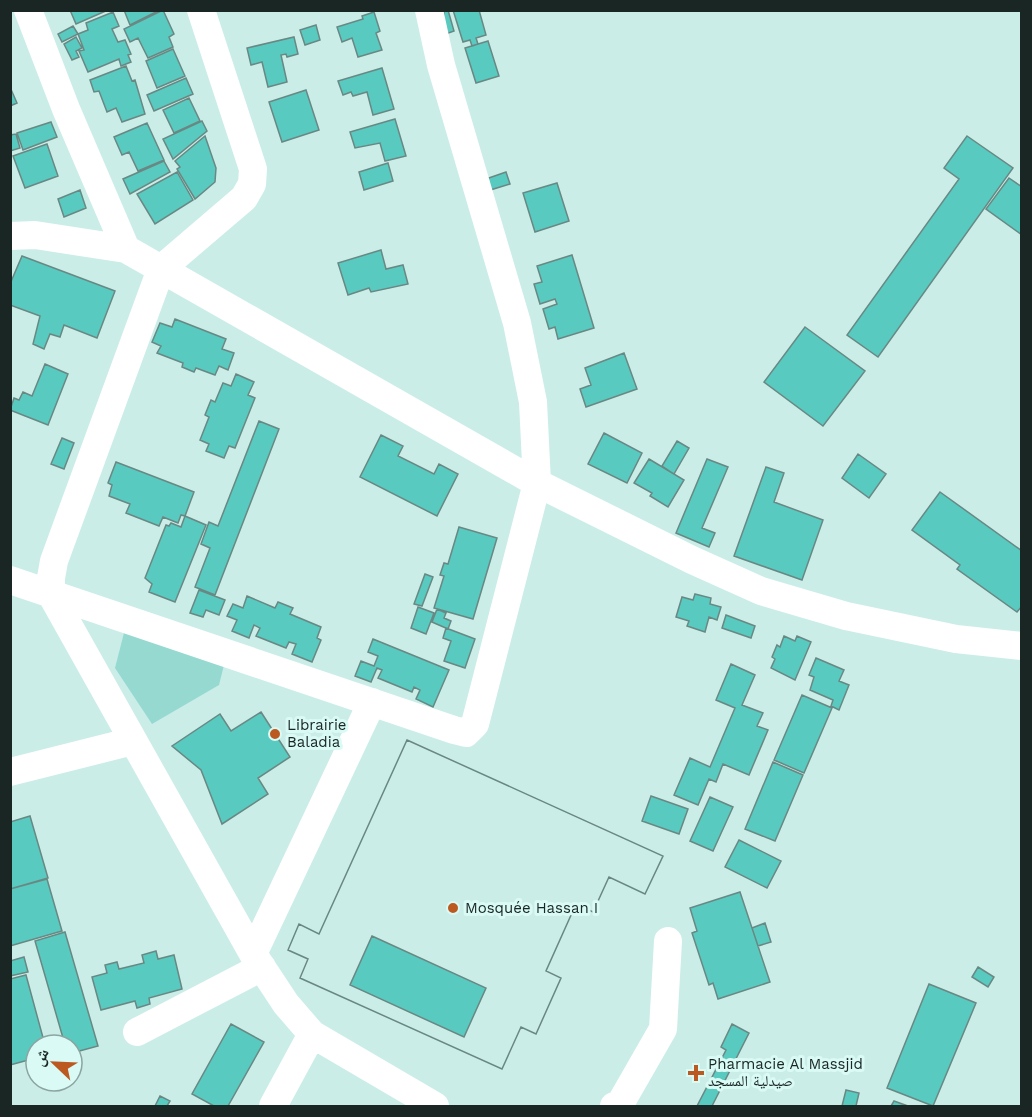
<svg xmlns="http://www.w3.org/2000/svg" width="1032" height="1117" viewBox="0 0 1032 1117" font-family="'Work Sans','Noto Naskh Arabic',sans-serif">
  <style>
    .green { fill: #95d9d1 }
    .building { fill: #58cabf; stroke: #698884; stroke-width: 1.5; fill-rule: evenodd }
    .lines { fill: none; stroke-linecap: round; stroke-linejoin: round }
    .minor { stroke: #fff; stroke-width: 28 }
    .poi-dot { fill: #bc5921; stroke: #d9faf5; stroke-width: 2 }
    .labels { text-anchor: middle; stroke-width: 6; stroke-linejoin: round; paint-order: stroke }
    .poi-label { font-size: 15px; fill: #192624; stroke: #d9faf5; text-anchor: start }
  </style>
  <rect width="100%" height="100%" fill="#cbede8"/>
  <!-- green -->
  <path class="green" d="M126,625L224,665L219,685L152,724L115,668Z"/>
  <!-- building -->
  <path class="building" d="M70,10H108L76,24Z
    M124,10H160L130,25Z
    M163,10L174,34L169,37L173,47L148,58L138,38L130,42L124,29Z
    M444,10H448L454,31L443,35Z
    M453,10H479L486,35L476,38L478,44L472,46L470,40L463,42Z
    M113,12L119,26L112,29L118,42L125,40L131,54L128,55L131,62L121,66L119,59L88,72L79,51L84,50L78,34L88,30L86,23Z
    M374,12L380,31L376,33L382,50L358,57L352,38L342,42L337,27L363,19L362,16Z
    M316,25L320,40L305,45L300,30Z
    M73,26L78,34L62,42L58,34Z
    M76,37L82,48L76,51L79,57L72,60L64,44Z
    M294,37L298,54L287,57L286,54L281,55L287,82L268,87L262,62L251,65L247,48Z
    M488,41L499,76L476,83L465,48Z
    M173,49L185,76L157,88L146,61Z
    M126,66L132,81L135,80L145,114L122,122L116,108L107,112L99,91L94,92L90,80Z
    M382,68L394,109L373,115L367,92L353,96L351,92L343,95L338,81Z
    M186,78L193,94L154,111L147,95Z
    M10,87L17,103L10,106Z
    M306,90L319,130L282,142L269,102Z
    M189,98L200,121L174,133L163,110Z
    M395,119L406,156L385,161L380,143L355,148L350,132Z
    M202,121L207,131L173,159L163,139Z
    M51,122L57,137L23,150L17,133Z
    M147,123L164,160L138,171L129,152L122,155L114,137Z
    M16,134L20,148L10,151V135Z
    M205,136L216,168L215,182L195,199L177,169L180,167L175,161Z
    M967,136L1013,168L878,357L847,335L959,179L944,168Z
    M47,144L58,176L25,188L13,156Z
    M164,161L170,172L130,194L123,179Z
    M388,163L393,181L364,190L359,172Z
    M177,172L193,200L155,224L137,194Z
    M506,172L510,184L487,191L483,180Z
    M1009,178L1022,187V235L986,209Z
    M557,183L569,221L535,232L523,193Z
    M80,190L86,208L64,217L58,199Z
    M381,250L386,269L403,265L408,284L371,292L369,288L348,295L338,263Z
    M572,255L594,328L558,339L555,327L549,329L543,309L557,304L555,299L540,304L534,284L542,282L537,266Z
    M22,256L115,291L97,338L64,325L60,337L50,334L44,349L33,344L40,316L10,305V284Z
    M175,319L226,339L222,349L234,353L228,370L219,366L215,375L196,368L194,372L182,367L183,363L157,353L161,346L152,342L160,323L172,327Z
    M805,327L865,371L823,426L764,382Z
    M624,353L637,389L586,407L580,389L591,385L585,368Z
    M45,364L68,374L48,425L10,410L14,398L19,400L23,392L32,396Z
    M236,374L254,382L248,395L255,398L235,448L229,446L224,458L206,451L209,444L200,440L209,417L205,415L211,400L215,402L223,383L231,386Z
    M259,421L279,429L215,595L195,587L210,548L201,544L209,522L218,526Z
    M604,433L642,453L627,483L588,464Z
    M381,435L403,446L398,456L434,474L439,464L458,474L437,516L360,477Z
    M62,438L74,443L64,469L51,464Z
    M677,441L689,448L674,474L662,466Z
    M858,454L886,474L869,498L842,478Z
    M649,459L684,480L668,507L650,496L652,493L634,483Z
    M707,459L728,467L702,528L715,533L709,547L676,533Z
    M116,462L194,492L185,516L181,515L178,523L163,517L159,526L126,513L130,504L109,496L112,485L108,483Z
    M766,467L784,473L774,502L823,520L802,580L734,556Z
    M940,492L1022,551V606L1017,612L957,569L960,565L912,530Z
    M185,516L206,525L175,602L149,592L152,584L145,578L166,525L169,526L171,523L181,527Z
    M459,527L497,538L473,619L434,608L444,576L440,575L444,563L448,564Z
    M425,574L433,577L422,606L414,604Z
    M199,590L225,600L219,615L206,610L203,617L190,613Z
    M695,594L711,598L710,604L721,607L717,620L709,617L705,632L687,626L689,621L676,617L682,597L693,600Z
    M247,596L275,608L278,602L293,608L290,614L321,627L317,638L321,640L312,662L292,654L296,644L289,642L286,648L256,636L260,628L254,625L249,638L232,631L237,620L227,616L233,604L243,608Z
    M418,607L434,613L426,634L411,628Z
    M437,609L446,613L444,618L451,621L448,629L432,622Z
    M726,615L755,626L751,638L722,628Z
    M446,628L475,639L465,668L444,661L451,641L443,638Z
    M784,636L795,641L797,636L811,642L795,680L771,668L775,659L772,657L777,645L780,647Z
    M373,639L449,670L433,707L416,699L420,690L414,687L412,692L378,678L382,670L377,668L371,682L355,676L361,661L374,666L378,656L368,652Z
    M816,658L844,670L839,681L849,685L839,710L831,706L833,700L810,690L814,677L809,675Z
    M731,664L755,675L742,705L763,713L757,726L768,730L749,775L723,764L716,782L709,779L698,805L674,795L690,758L710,767L735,708L716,700Z
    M802,695L832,708L804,773L774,760Z
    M261,712L290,757L258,778L268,794L222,824L201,770L172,746L220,714L231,731Z
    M407,740L663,856L645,894L609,877L593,912L576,904L546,971L561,978L536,1034L521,1027L502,1069L300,978L308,959L288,950L299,924L319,934ZM372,936L486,988L464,1037L350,985Z
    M407,740L663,856L645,894L609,877L593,912L576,904L546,971L561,978L536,1034L521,1027L502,1069L300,978L308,959L288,950L299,924L319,934Z
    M773,762L803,775L775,841L745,829Z
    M651,796L688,809L679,834L642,821Z
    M710,797L733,807L713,851L690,841Z
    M30,816L48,878L10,889V822Z
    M739,840L781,861L767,888L725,867Z
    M47,879L62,931L10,946V889Z
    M740,892L770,982L718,999L713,983L709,985L692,933L697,931L690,908Z
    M765,923L771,942L758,946L752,928Z
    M65,932L98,1046L72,1053V1045H65L35,941Z
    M156,951L158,959L174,955L182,989L149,998L150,1004L137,1008L135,1001L101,1010L92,977L107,973L105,965L117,962L119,969L144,963L142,955Z
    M24,957L28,972L10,976V961Z
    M978,967L994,977L988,987L972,977Z
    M26,975L45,1045H36V1058L10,1065V979Z
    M929,984L976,1003L933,1106L887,1088Z
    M231,1024L264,1042L228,1106H214L192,1094Z
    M732,1024L749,1033L712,1106H697L726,1050L721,1047Z
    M846,1090L859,1093L856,1106H842Z
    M160,1096L170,1101L167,1106H155Z
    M894,1101L908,1106H891Z"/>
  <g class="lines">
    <!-- minor -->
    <path class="minor" d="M28,10L66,109L126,249
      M201,10L253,169L252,184L244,198L161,269L54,561L51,578V594L253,954L286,1004L312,1034L435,1106
      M10,236L35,235L126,249L537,483L692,560L761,591L846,616L956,639L1022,646
      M10,580L454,730L466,733L475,724L537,483L533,402L517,323L441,65L429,10
      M10,772L133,741
      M253,954L372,702
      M137,1032L262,967
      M273,1106L312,1034
      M614,1106L620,1104L663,1029L668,941"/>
  </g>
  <!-- markers -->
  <g class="poi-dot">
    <circle cx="275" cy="734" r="6"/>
    <circle cx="453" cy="908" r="6"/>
    <path d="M693 1064h6v6h6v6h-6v6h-6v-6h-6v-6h6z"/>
  </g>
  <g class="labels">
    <!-- poi labels -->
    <g class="poi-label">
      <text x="287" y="730">Librairie<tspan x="287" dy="17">Baladia</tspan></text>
      <text x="465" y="913">Mosquée Hassan I</text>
      <text x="708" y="1069">Pharmacie Al Massjid<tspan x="708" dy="17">صيدلية المسجد</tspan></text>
    </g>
  </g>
  <!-- border -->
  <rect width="1032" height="1117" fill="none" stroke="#192624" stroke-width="24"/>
  <!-- north arrow -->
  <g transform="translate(54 1063) rotate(293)"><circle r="28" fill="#d9faf5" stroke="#8ca5a1" stroke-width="1.5"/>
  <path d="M0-4.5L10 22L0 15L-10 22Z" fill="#bc5921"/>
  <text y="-9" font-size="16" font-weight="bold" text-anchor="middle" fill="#192624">ش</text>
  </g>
</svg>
